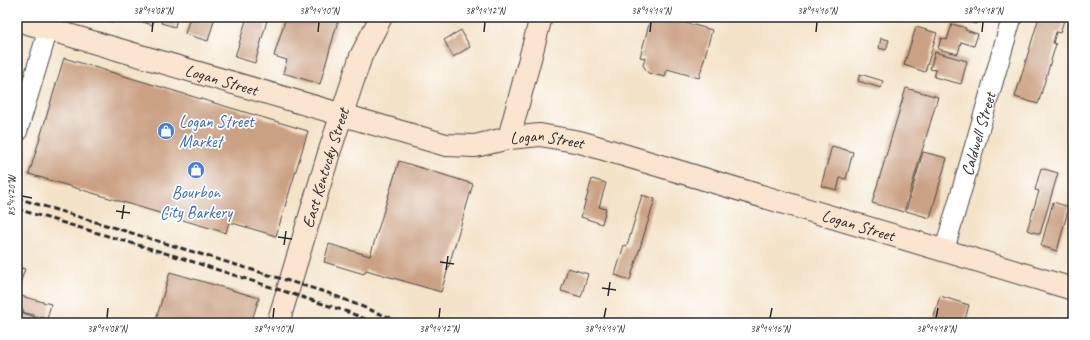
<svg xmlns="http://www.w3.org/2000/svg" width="1090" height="340" viewBox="0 0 1090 340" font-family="Caveat,sans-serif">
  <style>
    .building { fill: #cba184 }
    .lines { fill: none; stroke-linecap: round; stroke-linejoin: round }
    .street-casing { stroke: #494743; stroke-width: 21 }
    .secondary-casing { stroke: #494743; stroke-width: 24 }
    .street { stroke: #fff; stroke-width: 19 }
    .secondary { stroke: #fce5d0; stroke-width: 22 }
    .rail { stroke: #2b2b2b; stroke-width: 3; stroke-dasharray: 6 3; stroke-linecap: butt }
    .ticks { fill: none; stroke: #2b2b2b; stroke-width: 1.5 }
    .labels { text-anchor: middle; stroke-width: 3.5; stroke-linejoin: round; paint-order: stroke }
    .street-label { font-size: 17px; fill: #2b2b2b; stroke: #fff }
    .shop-label { font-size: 17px; fill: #366cbe; stroke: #fff; text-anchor: start }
    .neatline { fill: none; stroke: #2b2b2b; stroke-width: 1.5 }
    .ticks-label { font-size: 10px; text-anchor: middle; fill: #2b2b2b }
  </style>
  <rect width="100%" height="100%" fill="#fff"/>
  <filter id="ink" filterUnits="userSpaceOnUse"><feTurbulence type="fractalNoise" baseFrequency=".025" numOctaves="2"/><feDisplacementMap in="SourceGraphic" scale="8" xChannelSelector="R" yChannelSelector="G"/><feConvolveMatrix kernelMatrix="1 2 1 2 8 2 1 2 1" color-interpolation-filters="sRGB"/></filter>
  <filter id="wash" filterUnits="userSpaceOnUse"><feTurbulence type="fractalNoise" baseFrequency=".012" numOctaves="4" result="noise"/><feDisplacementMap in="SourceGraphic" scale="16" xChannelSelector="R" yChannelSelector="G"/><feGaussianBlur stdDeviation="0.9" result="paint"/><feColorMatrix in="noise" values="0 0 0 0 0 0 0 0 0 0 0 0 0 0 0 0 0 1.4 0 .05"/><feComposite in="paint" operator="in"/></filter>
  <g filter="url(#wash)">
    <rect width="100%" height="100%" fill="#f4e3c9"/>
    <g id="blocks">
      <!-- building -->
      <path class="building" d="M96,17H113L112,22Z
        M118,17H132L130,23L117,19Z
        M141,17H154L152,25L140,21Z
        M163,17H177L175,27L161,23Z
        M190,17H215L208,41L185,34Z
        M247,17H268L255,63L235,57Z
        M286,17H339L320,84L283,73L287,60L274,56Z
        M651,17H665L712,30L699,78L667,69L665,77L648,73L643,65L645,58L640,57Z
        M970,17H978L976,24L968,22Z
        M1039,17H1065L1060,33L1056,32L1053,43L1056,44L1038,104L1015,97Z
        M952,24L966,28L965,30L978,34L974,46L961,42L958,54L938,49L941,38L947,40Z
        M916,27L937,33L925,72L904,65Z
        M461,30L470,47L453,57L444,40Z
        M881,38L889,40L886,50L879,48Z
        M935,52L967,61L961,84L934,77L936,70L930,69Z
        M64,58L308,131L276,236L229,222L226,233L223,232L29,174Z
        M860,74L883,81L881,88L858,81Z
        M906,88L938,97L904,212L872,203Z
        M832,146L853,152L846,179L840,178L837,190L821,186Z
        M923,152L947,158L930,218L906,211Z
        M399,161L473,184L441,292L366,270L364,274L324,262L329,244L370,256Z
        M1041,168L1058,173L1040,234L1027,230L1039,191L1035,190Z
        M592,179L606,183L599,207L606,209L602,224L581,217Z
        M642,195L655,199L630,280L615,275L624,245L627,246Z
        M1053,202L1069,207L1057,251L1041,246Z
        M17,267L25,269L17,292Z
        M568,268L588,274L581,297L561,291Z
        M170,272L259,298L251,323H155Z
        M17,295L51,304L47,319L23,312L24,310L17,308Z
        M940,296L969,305L964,323H932Z
        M17,311L52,323H17Z"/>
    </g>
  </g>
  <g filter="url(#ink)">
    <use href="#blocks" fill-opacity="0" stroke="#494743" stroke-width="1"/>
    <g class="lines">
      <defs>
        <g id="street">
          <path d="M17,133L52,17"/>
          <path id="s1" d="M944,251L1012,17"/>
        </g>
        <g id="secondary">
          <path id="s2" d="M17,20L446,145L475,146L509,138L540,135L580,142L1073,289"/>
          <path d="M509,138L541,17"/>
          <path id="s3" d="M278,323L329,153L361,56L381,17"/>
        </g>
      </defs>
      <!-- street casing -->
      <use href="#street" class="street-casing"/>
      <!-- secondary casing -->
      <use href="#secondary" class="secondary-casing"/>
      <!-- street -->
      <use href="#street" class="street"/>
      <!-- secondary -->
      <use href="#secondary" class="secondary"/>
      <!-- rail -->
      <path class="rail" d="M17,198L328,293L403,323
        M17,209L175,256L348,312L375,323"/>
    </g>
  </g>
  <!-- ticks -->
  <path class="ticks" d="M152,32L153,22M318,32L319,22M484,32L485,22M650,32L651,22M816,32L817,22M982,32L983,22M22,196L32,198M116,211L130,213M122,219L124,205M278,237L292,239M284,245L286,231M440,262L454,264M446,270L448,256M602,288L616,290M608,296L610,282M107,318L108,308M273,318L274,308M439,318L440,308M604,318L606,308M770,318L772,308M936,318L938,308"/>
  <!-- icons -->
  <defs>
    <symbol id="shop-disc" viewBox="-11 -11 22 22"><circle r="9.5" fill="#3f7fe0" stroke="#fff"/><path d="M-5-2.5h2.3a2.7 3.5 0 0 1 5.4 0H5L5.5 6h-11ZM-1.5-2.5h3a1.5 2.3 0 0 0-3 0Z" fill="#fff"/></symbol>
  </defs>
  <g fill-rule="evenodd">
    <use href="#shop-disc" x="156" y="121" width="20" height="20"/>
    <use href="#shop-disc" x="186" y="160" width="20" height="20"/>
  </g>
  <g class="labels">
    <!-- street labels -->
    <g class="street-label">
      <text dy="6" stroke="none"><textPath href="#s2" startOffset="213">Logan Street</textPath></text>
      <text dy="6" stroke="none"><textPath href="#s1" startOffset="122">Caldwell Street</textPath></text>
      <text dy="6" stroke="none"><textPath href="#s2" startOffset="549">Logan Street</textPath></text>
      <text dy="6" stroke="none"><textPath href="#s3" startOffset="162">East Kentucky Street</textPath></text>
      <text dy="6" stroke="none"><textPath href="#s2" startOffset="873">Logan Street</textPath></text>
    </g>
    <!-- shop labels -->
    <g class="shop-label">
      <text x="179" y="127">Logan Street<tspan x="179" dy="20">Market</tspan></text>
      <text x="196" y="198" text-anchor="middle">Bourbon<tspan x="196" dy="20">City Barkery</tspan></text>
    </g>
  </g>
  <!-- margin -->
  <rect width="1090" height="340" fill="none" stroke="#fff" stroke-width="44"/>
  <rect x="22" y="22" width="1046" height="296" class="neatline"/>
  <g class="ticks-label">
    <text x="153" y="14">38°14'08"N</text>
    <text x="319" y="14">38°14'10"N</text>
    <text x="485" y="14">38°14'12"N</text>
    <text x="651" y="14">38°14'14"N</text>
    <text x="817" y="14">38°14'16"N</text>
    <text x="983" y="14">38°14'18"N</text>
    <text transform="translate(11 196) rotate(-90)" y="4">85°44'20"W</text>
    <text x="107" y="332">38°14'08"N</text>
    <text x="273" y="332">38°14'10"N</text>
    <text x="439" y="332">38°14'12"N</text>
    <text x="604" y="332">38°14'14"N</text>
    <text x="770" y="332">38°14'16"N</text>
    <text x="936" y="332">38°14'18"N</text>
  </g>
</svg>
